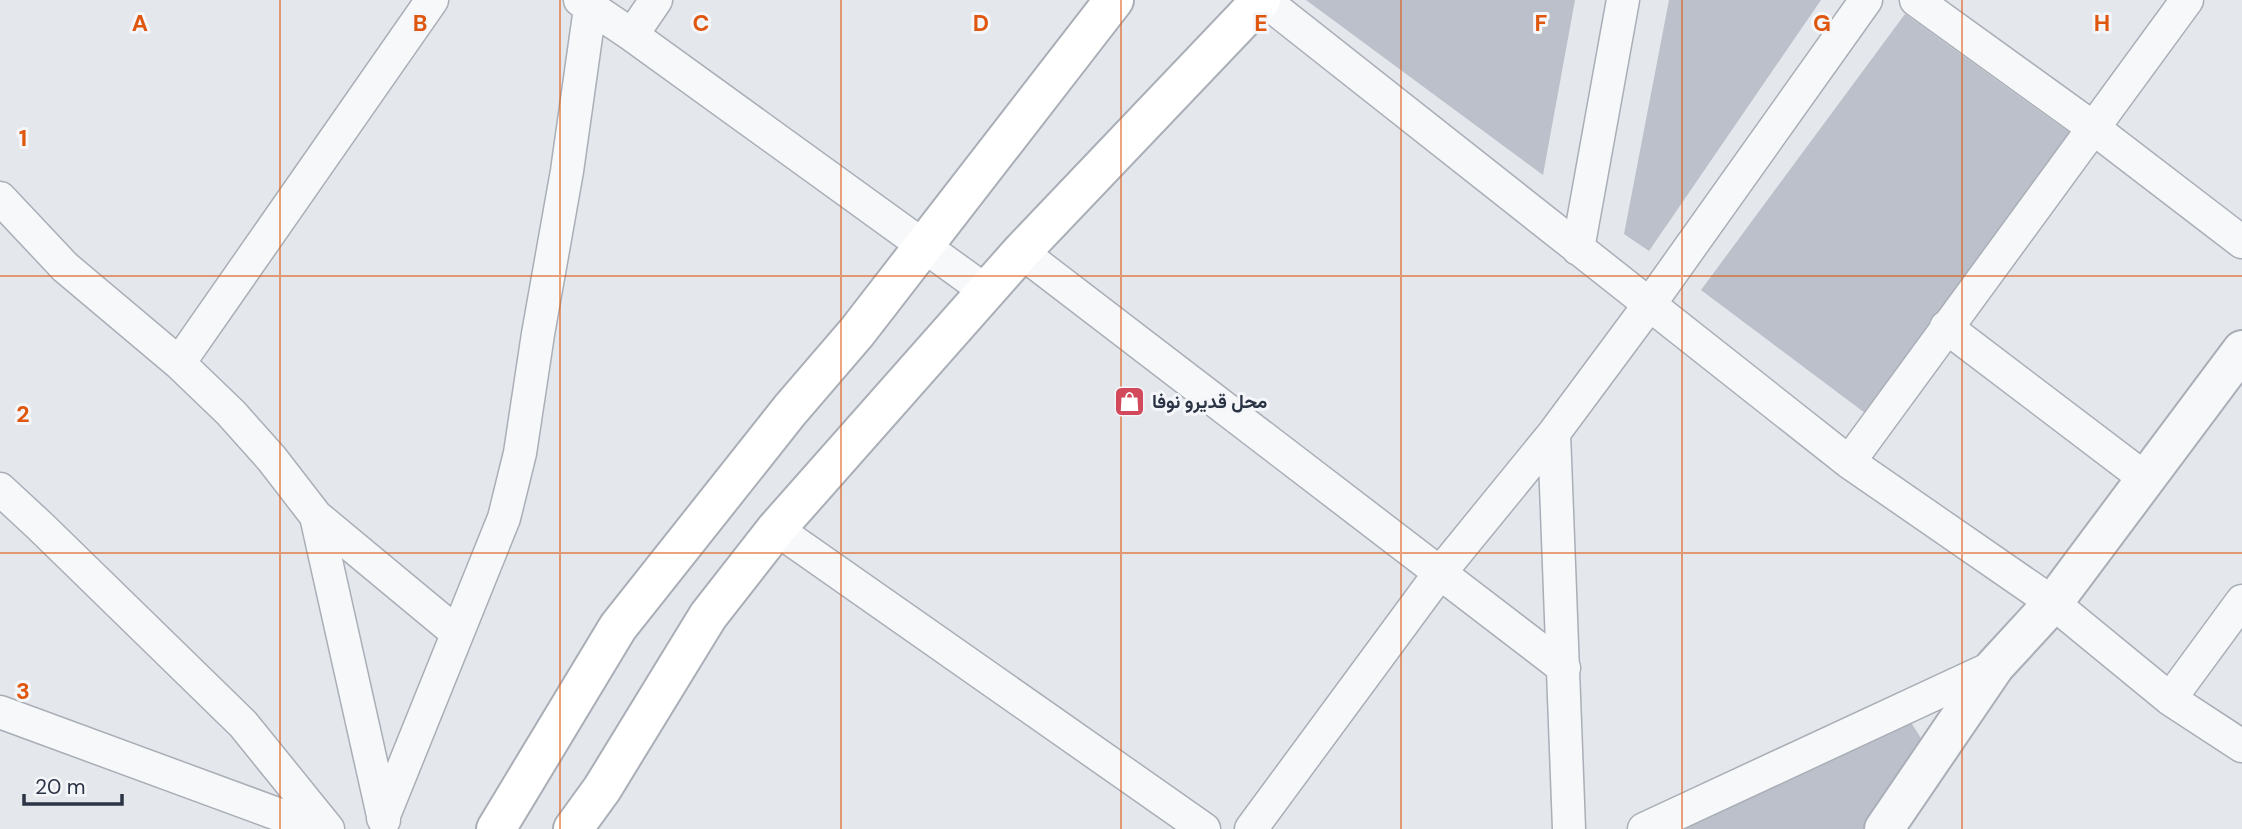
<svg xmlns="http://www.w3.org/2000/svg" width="2242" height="829" viewBox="0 0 2242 829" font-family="'DM Sans',Vazirmatn,sans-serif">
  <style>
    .building { fill: #bbc0ca }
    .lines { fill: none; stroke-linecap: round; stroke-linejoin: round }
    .minor-casing { stroke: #a9aeb7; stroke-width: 35 }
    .tertiary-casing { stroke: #a9aeb7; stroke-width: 42 }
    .secondary-casing { stroke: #a9aeb7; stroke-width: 42 }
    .minor { stroke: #f7f8fa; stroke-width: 32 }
    .tertiary { stroke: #f7f8fa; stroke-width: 38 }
    .secondary { stroke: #fff; stroke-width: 38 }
    .grid { fill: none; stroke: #df570f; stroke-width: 2; stroke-opacity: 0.55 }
    .labels { text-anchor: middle; stroke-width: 6; stroke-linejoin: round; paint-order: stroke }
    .poi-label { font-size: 19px; font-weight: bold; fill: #2b3445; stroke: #f4f6f9; text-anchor: start }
    .grid-label { font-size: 23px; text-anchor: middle; font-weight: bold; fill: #df570f; stroke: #f4f6f9; stroke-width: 6; stroke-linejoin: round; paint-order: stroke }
  </style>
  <rect width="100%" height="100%" fill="#e4e7ec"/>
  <!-- building -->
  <path class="building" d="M1306,0H1575L1543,175Z
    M1669,0H1821L1649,251L1624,234Z
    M1905,14L2073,135L1865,413L1701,290Z
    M1905,713L1926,746L1865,829H1685Z"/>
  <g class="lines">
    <defs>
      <path id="minor" d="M580,0L632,35L986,291
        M1264,0L1849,462L2053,603L2170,699L2242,746
        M1916,0L2092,127L2242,242
        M632,35L656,0
        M0,198L65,267L179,363L231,413L272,459L316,516L384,820
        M1578,249L1623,0
        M1021,252L1564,668
        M1946,327L2146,479
        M179,363L432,0
        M1554,433L1569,829
        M1849,462L2187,0
        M0,489L41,527L243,724L328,829
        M316,516L457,633
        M776,529L1204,829
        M2170,699L2242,601
        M0,712L318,829
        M383,818L504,518L520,453L538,334L567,171L590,8
        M1251,829L1439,574L1554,433L1649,305L1866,0
        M1644,829L1995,666"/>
      <path id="tertiary" d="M1884,829L1995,666L2053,603L2242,350"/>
      <path id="secondary" d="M496,829L618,627L790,410L857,332L1114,0
        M573,829L602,789L708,616L776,529L1021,252L1261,0"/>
    </defs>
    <!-- minor casing -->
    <use href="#minor" class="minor-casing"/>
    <!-- tertiary casing -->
    <use href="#tertiary" class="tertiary-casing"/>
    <!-- secondary casing -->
    <use href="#secondary" class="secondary-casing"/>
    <!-- minor -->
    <use href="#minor" class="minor"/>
    <!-- tertiary -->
    <use href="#tertiary" class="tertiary"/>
    <!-- secondary -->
    <use href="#secondary" class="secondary"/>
  </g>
  <!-- grid -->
  <path class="grid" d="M280,0V829M560,0V829M841,0V829M1121,0V829M1401,0V829M1682,0V829M1962,0V829M0,276H2242M0,553H2242"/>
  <!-- icons -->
  <defs>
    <symbol id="shop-square" viewBox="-11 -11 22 22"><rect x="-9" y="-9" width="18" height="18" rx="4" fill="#d1495b" stroke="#f4f6f9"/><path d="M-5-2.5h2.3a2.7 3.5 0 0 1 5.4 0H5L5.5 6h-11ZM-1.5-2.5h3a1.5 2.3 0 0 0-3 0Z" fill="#fff"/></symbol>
  </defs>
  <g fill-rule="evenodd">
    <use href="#shop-square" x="1112" y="384" width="35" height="35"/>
  </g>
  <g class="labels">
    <!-- poi labels -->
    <g class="poi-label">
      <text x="1152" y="408">محل قديرو نوفا</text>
    </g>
  </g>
  <g class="grid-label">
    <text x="140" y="31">A</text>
    <text x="420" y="31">B</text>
    <text x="701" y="31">C</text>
    <text x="981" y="31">D</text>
    <text x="1261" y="31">E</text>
    <text x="1541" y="31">F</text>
    <text x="1822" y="31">G</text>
    <text x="2102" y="31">H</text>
    <text x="23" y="146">1</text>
    <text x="23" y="422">2</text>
    <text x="23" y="699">3</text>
  </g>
  <!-- scale -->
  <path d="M24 794v10h98v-10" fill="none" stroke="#2b3445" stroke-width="3.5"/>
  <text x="35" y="794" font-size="21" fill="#2b3445" stroke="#f4f6f9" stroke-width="5" paint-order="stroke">20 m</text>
</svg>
